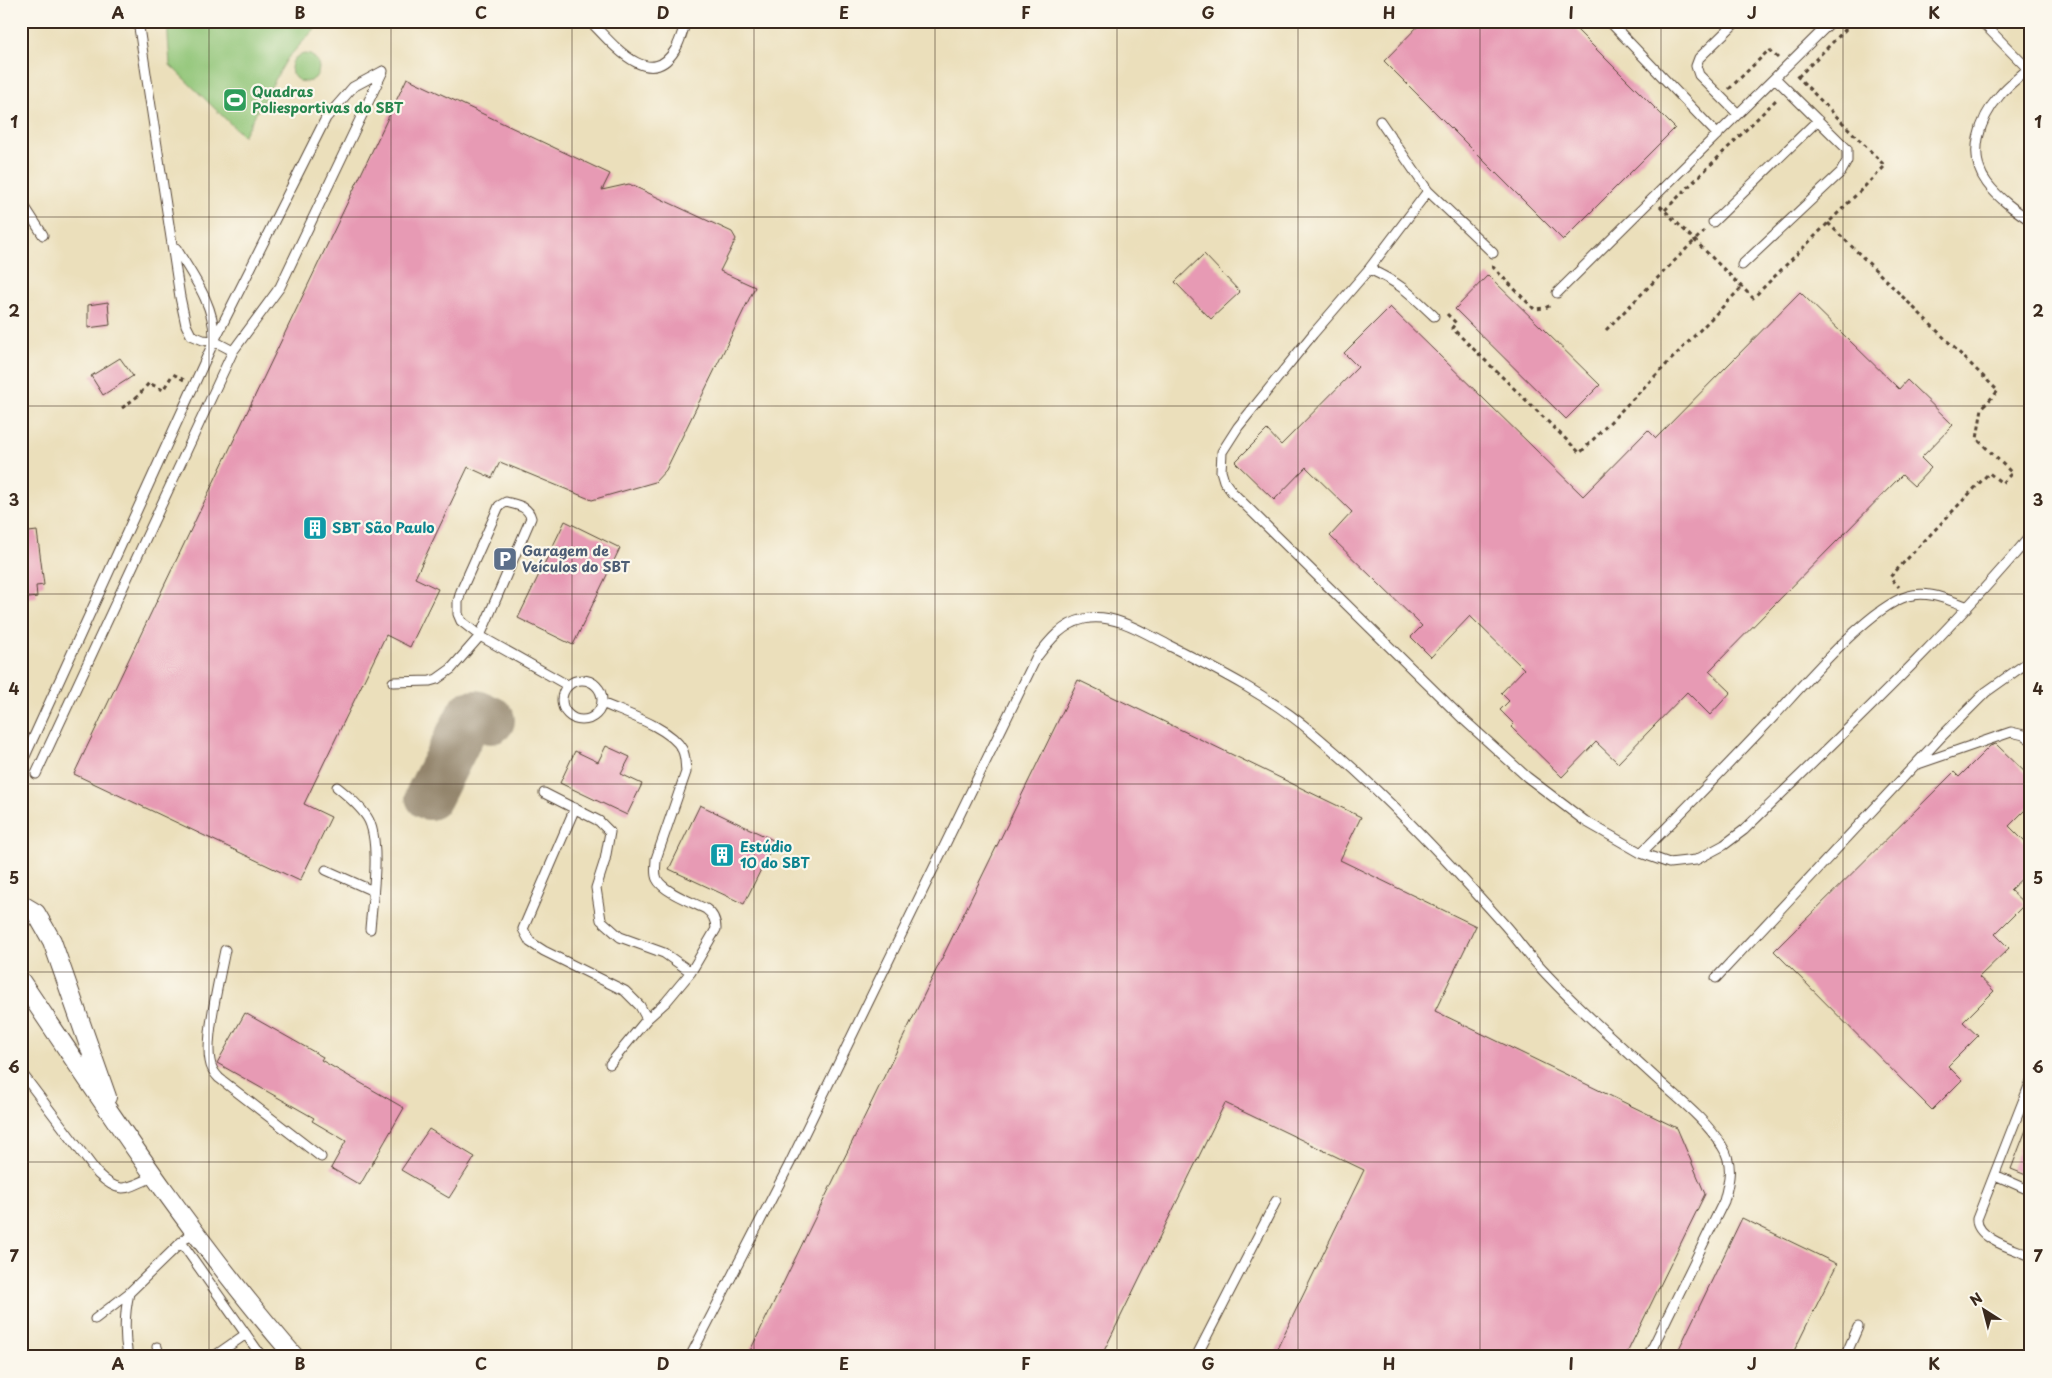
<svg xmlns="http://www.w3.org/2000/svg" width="2052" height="1378" viewBox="0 0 2052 1378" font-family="'Playpen Sans',sans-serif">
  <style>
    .green { fill: #90c577; stroke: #66784a }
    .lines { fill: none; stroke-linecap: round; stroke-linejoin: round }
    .taxiway { stroke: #93846c; stroke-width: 48 }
    .building { fill: #e79ab4 }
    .service-casing { stroke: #554536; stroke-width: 11 }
    .minor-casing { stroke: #554536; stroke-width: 20 }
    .path { stroke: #554536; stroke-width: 3; stroke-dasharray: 4 4; stroke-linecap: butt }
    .service { stroke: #fff; stroke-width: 9 }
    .minor { stroke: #fff; stroke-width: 18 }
    .grid { fill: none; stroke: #3b2a1e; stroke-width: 1; stroke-opacity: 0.55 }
    .labels { text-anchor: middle; stroke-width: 4.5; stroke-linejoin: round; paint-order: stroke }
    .leisure-label { font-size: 14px; font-weight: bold; fill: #27864d; stroke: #fbf7ec; text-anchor: start }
    .culture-label { font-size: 14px; font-weight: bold; fill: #0d838f; stroke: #fbf7ec; text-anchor: start }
    .service-label { font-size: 14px; font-weight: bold; fill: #4e5e75; stroke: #fbf7ec; text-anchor: start }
    .neatline { fill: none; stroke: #3b2a1e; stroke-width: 2 }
    .grid-label { font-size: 16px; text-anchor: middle; font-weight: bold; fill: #3b2a1e }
  </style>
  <rect width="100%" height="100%" fill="#fbf7ec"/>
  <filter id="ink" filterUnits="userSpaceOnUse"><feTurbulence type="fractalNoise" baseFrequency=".02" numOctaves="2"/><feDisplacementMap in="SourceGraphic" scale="10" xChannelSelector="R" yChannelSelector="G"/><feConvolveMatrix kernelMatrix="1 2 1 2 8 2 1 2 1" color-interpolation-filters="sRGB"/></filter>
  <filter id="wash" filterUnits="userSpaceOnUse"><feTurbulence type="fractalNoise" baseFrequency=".0096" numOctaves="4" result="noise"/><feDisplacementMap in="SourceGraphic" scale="20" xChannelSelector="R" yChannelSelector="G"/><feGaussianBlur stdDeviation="1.12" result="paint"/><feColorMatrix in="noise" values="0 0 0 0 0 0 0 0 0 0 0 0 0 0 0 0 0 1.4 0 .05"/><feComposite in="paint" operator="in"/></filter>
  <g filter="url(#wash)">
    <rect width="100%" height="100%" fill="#ebdfbb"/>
    <!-- green -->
    <path class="green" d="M167,21H322L287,59L243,136L170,65Z
      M291 68a14 14 0 1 1 28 0a14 14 0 1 1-28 0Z"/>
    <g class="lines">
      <!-- taxiway -->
      <path class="taxiway" d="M429,796L470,715L476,714L491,720"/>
    </g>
    <g id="blocks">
      <!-- building -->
      <path class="building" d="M1423,21H1568L1675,128L1563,240L1384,61Z
        M407,78L610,174L602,190L629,184L732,232L736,239L720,271L755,287L666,470L655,482L592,500L500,462L492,478L468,467L415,578L438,589L410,647L386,635L304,804L331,817L300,881L74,774Z
        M1204,254L1240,292L1211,319L1175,282Z
        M1488,275L1600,385L1566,419L1455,309Z
        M1800,292L1899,389L1907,380L1953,425L1921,458L1931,468L1914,486L1902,475L1709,671L1731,692L1710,715L1687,692L1618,763L1596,742L1562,777L1511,727L1514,724L1500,710L1509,701L1501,693L1524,669L1470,616L1431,657L1411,637L1422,626L1330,536L1352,512L1306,467L1274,500L1235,462L1267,430L1281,445L1358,367L1344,353L1390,307L1583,496L1648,430L1656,438Z
        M108,302L110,325L88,328V305Z
        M120,358L133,376L103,395L91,376Z
        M565,521L620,548L573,645L518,618Z
        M37,531L44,585L36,586L37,597L21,599V533Z
        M1078,680L1361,817L1340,860L1476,926L1435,1011L1677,1128L1705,1194L1625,1357H1273L1364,1170L1225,1103L1101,1357H747Z
        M1996,744L2031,778V804L2009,826L2031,848V870L2010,890L2025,904L1995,934L2009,948L1979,977L1994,991L1963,1022L1978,1036L1948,1066L1962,1080L1932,1110L1774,951L1954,772L1959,777L1990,746Z
        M606,746L630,757L621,774L642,784L627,815L560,783L575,751L598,762Z
        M700,805L775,841L744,904L669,869Z
        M245,1013L323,1057L321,1060L404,1108L360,1185L331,1168L346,1141L312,1121L314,1118L217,1063Z
        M2029,1122H2031V1177L2011,1169Z
        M429,1129L475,1157L449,1198L401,1170Z
        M1742,1218L1837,1264L1791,1357H1675Z"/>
    </g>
  </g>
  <g filter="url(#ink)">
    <use href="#blocks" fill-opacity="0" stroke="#554536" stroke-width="1"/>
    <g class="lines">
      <defs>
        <path id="service" d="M138,21L180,297L186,325L191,335L203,340L214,341L233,351
          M590,21C611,42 649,92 675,50C680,42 683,30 686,21
          M1609,21L1718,135
          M1737,21L1699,58L1696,66L1699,75L1738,114
          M1981,21L2031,72
          M2031,66C2021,76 2009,84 2000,95C1979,119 1967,156 1987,183C1999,199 2015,210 2031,221
          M1380,121L1428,191L1493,253
          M1428,191L1369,269L1313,334L1238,427L1222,452L1221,471L1224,481L1232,492L1463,719L1527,777L1585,821L1641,853L1669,863L1696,860L1724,845L1744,830C1842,734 1943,640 2031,535
          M21,201L43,235
          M1713,222L1818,120
          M176,248C192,275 215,305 214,338
          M1742,265L1841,172L1847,161V149L1775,78
          M1369,269C1400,283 1410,293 1434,316
          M1557,293L1832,21
          M562 700a20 20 0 1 1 40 0a20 20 0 1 1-40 0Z
          M393,682L430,681L437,679L451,669L480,636L531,518C528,506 517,505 506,502L499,506L461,591L458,602V614L461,621L480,636L567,685
          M602,703C624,713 670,727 682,749C686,756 685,764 686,772L656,859C656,866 654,873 657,879C663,892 694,903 706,909C713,914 716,920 716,929L691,972
          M1918,764L2011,732L2024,735L2031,740
          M21,765L214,341L326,118L353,87L383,71
          M36,774L233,351L280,287L383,71
          M337,787C348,796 359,805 367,817C382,840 372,902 370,929
          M544,793L599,821L610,832L605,860L596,888L601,920L620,937L664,953L691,972L666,1002L647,1019
          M575,808L523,929L530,942L544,951L625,991L640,1006L647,1019L610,1064
          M1641,853C1683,812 1723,770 1763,728C1795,695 1866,608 1908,596C1928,590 1948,600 1966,606
          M326,870L373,891
          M225,950C220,975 205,1039 210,1061C211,1068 214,1073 219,1078L321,1157
          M1716,978L1942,736L1986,692L2031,660
          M21,1072L98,1174C121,1196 127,1188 153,1177
          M2031,1081L1977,1219C1976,1239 2015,1249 2031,1256
          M1995,1175L2031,1191
          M181,1242L262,1357
          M95,1319L129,1293
          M157,1347L160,1357
          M128,1357C124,1335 124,1315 129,1293L194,1230
          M213,1357L246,1334
          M690,1357L789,1165L1036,658C1049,641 1062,624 1084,619C1113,612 1145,633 1170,646C1220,671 1271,697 1314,734C1382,791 1443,856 1502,922C1514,935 1524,950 1536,963C1574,1005 1617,1042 1658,1080C1680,1100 1706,1120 1722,1146C1734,1164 1729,1182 1724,1201L1648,1357
          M1196,1357L1276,1201
          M1845,1357L1858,1327"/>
        <path id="minor" d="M21,904L36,913L52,941L107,1097
          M21,981C108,1110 193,1240 295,1357"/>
      </defs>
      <!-- service casing -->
      <use href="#service" class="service-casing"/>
      <!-- minor casing -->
      <use href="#minor" class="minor-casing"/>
      <!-- path -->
      <path class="path" d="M1798,77L1854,21
        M1729,89L1769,50L1778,58
        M1660,206L1753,298L1885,166L1795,74
        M1665,210L1778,98
        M1828,223L1998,391L1982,408L1977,439L2012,473L2002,483L1989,473L1890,577L1899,587
        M1492,266L1534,309L1545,308L1551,305
        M1447,314L1456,323L1452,328L1580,453L1742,287
        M1606,330L1704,231
        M122,408L138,396L149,383L163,390L173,374L184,380"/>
      <!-- service -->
      <use href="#service" class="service"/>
      <!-- minor -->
      <use href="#minor" class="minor"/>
    </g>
  </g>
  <!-- grid -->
  <path class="grid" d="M209,21V1357M391,21V1357M572,21V1357M754,21V1357M935,21V1357M1117,21V1357M1298,21V1357M1480,21V1357M1661,21V1357M1843,21V1357M21,217H2031M21,406H2031M21,594H2031M21,784H2031M21,972H2031M21,1162H2031"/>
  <!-- icons -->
  <defs>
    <symbol id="stadium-square" viewBox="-11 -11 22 22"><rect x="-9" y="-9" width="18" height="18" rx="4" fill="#2e9e5b" stroke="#fbf7ec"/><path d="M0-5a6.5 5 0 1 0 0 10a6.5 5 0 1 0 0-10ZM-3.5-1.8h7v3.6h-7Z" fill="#fff"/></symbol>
    <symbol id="building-square" viewBox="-11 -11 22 22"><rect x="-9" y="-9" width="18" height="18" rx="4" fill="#0f9aa8" stroke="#fbf7ec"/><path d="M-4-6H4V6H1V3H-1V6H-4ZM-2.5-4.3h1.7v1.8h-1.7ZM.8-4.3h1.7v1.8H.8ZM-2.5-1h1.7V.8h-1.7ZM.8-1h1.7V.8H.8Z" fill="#fff"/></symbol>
    <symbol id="parking-square" viewBox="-11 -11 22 22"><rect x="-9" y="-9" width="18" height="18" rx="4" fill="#5c6f8a" stroke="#fbf7ec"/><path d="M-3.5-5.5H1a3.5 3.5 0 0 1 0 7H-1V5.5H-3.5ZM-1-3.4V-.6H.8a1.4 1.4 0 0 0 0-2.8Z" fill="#fff"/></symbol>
  </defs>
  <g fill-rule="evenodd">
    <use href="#stadium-square" x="221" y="86" width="28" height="28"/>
    <use href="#building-square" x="301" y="514" width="28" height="28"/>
    <use href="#parking-square" x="491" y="545" width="28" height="28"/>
    <use href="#building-square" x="708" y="841" width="28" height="28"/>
  </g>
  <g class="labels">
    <!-- leisure labels -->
    <g class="leisure-label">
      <text x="252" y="97">Quadras<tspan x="252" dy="16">Poliesportivas do SBT</tspan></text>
    </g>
    <!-- culture labels -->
    <g class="culture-label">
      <text x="332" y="533">SBT São Paulo</text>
      <text x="740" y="852">Estúdio<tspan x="740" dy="16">10 do SBT</tspan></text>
    </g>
    <!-- service labels -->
    <g class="service-label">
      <text x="522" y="556">Garagem de<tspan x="522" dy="16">Veículos do SBT</tspan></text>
    </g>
  </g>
  <!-- margin -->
  <rect width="2052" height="1378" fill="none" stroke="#fbf7ec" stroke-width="55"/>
  <!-- north arrow -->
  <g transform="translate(1984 1310) rotate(324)" stroke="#fbf7ec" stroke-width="4" paint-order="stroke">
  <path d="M0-4L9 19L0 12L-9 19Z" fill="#3b2a1e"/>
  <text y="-8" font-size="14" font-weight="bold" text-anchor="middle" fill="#3b2a1e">N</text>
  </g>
  <rect x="28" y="28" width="1996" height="1322" class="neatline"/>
  <g class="grid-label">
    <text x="118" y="19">A</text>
    <text x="300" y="19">B</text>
    <text x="481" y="19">C</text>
    <text x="663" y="19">D</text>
    <text x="844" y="19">E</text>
    <text x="1026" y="19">F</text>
    <text x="1208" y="19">G</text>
    <text x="1389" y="19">H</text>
    <text x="1571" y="19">I</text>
    <text x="1752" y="19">J</text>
    <text x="1934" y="19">K</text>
    <text x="14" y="128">1</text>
    <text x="2038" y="128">1</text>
    <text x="14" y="317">2</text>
    <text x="2038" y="317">2</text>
    <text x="14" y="506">3</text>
    <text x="2038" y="506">3</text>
    <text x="14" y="695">4</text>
    <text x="2038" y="695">4</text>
    <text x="14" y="884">5</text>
    <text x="2038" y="884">5</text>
    <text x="14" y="1073">6</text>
    <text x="2038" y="1073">6</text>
    <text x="14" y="1262">7</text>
    <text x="2038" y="1262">7</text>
    <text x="118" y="1370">A</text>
    <text x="300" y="1370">B</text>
    <text x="481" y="1370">C</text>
    <text x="663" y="1370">D</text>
    <text x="844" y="1370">E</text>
    <text x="1026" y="1370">F</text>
    <text x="1208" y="1370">G</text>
    <text x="1389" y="1370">H</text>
    <text x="1571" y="1370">I</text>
    <text x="1752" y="1370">J</text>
    <text x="1934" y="1370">K</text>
  </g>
</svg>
